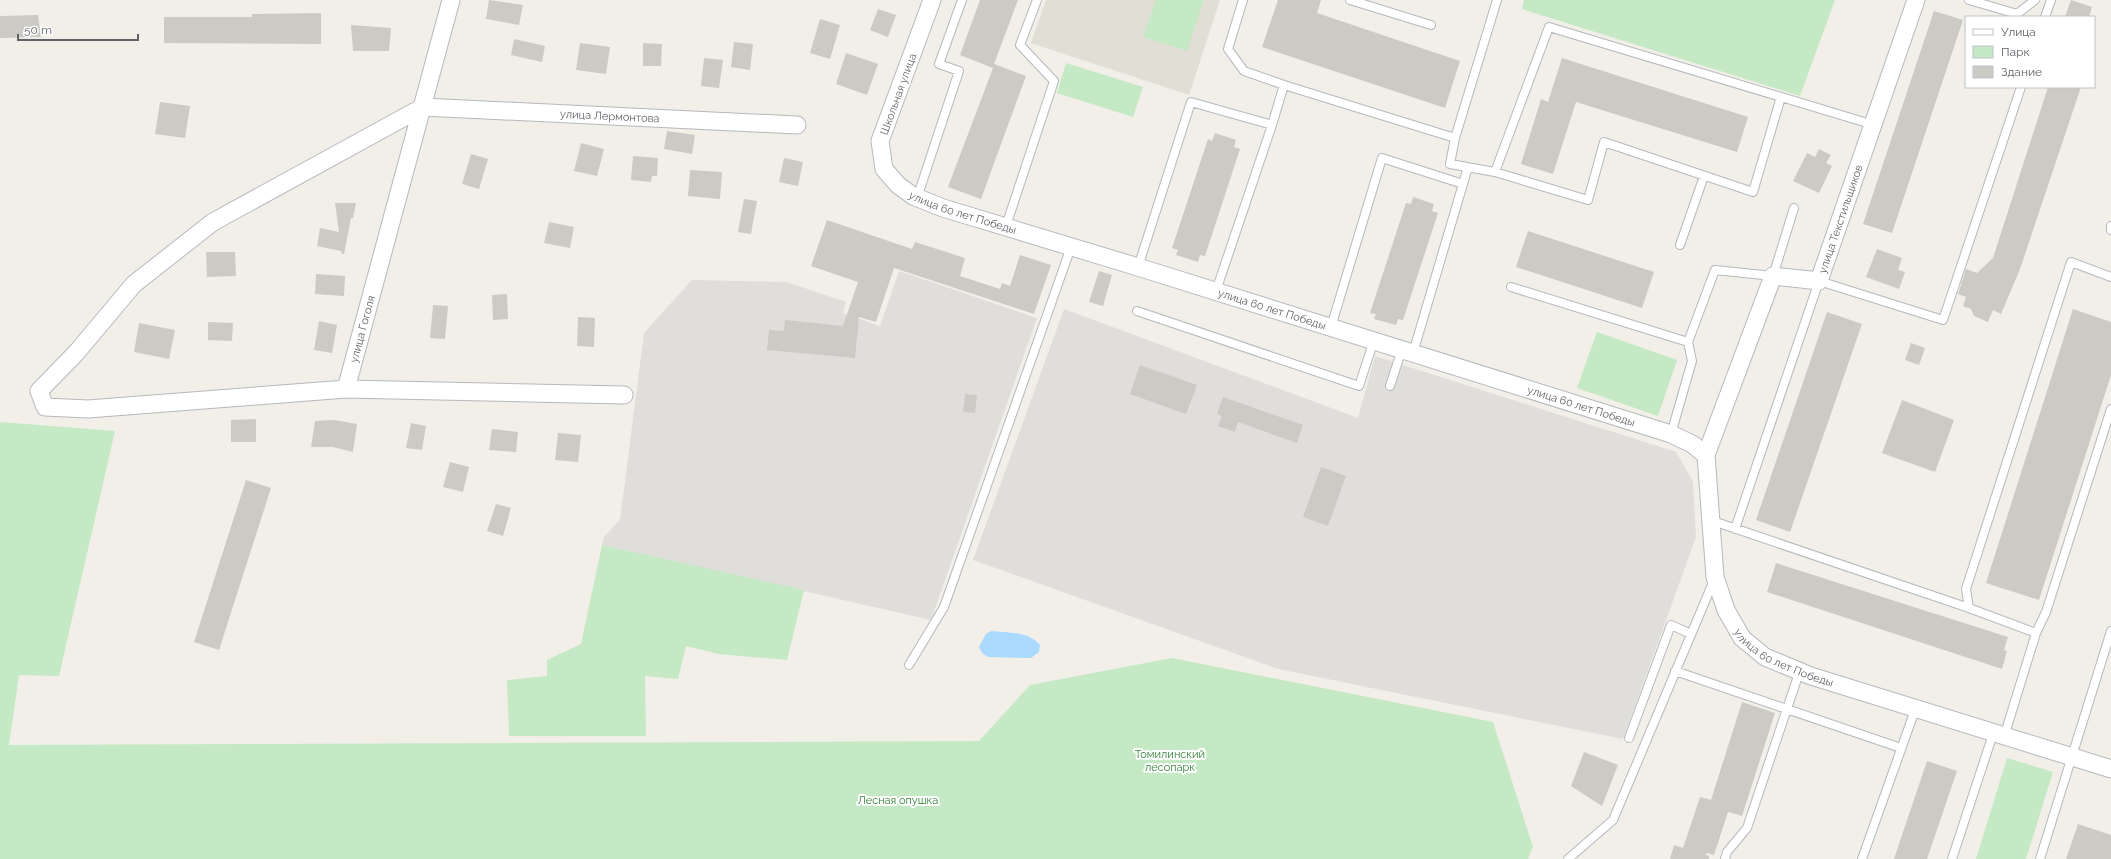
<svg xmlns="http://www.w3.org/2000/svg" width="2111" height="859" viewBox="0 0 2111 859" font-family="Raleway,sans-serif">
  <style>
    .industrial { fill: #e0deda }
    .education { fill: #e1ded6 }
    .green { fill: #c5e8c5 }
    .water { fill: #aadaff }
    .building { fill: #cccac5 }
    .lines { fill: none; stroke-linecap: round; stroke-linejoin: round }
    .service-casing { stroke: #b5b8bc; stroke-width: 10 }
    .minor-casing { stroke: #b5b8bc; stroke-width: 19 }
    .service { stroke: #fff; stroke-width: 8 }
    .minor { stroke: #fff; stroke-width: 17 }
    .labels { text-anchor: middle; stroke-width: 4; stroke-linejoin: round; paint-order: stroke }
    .street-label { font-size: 11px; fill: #5f6368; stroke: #fff }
    .park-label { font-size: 11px; fill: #348238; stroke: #fff }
  </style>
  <rect width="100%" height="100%" fill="#f1efe8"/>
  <!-- industrial -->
  <path class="industrial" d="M899,271L1037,318L931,620L602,545L604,537L620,520L644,333L692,280L787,282L846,302L843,313L880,326Z
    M1064,309L1358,418L1375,356L1676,452L1693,482L1696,537L1623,739L1278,669L973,560Z"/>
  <!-- education -->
  <path class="education" d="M1046,0H1220L1189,95L1031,43Z"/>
  <!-- green -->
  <path class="green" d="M1156,0H1204L1187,51L1143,37Z
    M1524,0H1835L1800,96L1522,9Z
    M1066,63L1143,87L1133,117L1057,93Z
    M1597,332L1677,360L1658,416L1577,388Z
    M0,422L115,431L59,676L19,675L9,745L979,741L1030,685L1172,658L1493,722L1533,847L1528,859H0Z
    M602,545L804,590L787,660L718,654L686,646L678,679L645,676L646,736H509L507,680L547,676V660L581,644Z
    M2007,758L2053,772L2026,859H1976Z"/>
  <!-- water -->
  <path class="water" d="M991,631C1008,633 1029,631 1040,645L1039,652L1031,658L988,657L982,653L979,647L986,634Z"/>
  <!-- building -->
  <path class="building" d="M489,0L523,5L519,25L486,19Z
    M980,0H1018L994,64L1026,76L981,199L948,187L993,68L960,55Z
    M1278,0H1321L1317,13L1460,61L1445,108L1262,47Z
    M2071,0L2092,7L2089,17H2065Z
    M878,9L896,15L888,37L870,30Z
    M1934,11L1963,20L1892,233L1863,224Z
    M321,13V44L164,43V17H252V14Z
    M38,15L41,37L0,38V16Z
    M820,19L840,25L830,59L810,53Z
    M351,25L391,28L389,51H353Z
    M514,39L545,46L542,62L511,55Z
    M734,42L753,44L750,70L731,67Z
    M580,43L610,47L606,74L576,70Z
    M643,43L662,44L661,66H643Z
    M846,53L878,64L867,95L836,84Z
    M704,58L723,60L719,88L701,86Z
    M1562,58L1748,117L1737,152L1576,102L1553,174L1521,164L1541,99L1548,102Z
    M2048,87H2081L2020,269L2001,314L1993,310L1988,322L1974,316L1971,309L1963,306L1966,297L1958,294L1966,269L1977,273L1993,258Z
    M160,102L190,106L185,138L155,134Z
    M667,131L695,135L692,154L664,149Z
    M1215,133L1236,140L1234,147L1240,149L1205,256L1200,255L1198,262L1176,255L1178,250L1172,248L1208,139L1212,141Z
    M581,143L604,149L597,176L574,171Z
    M1819,149L1831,155L1826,163L1832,166L1819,193L1793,181L1807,153L1815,157Z
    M471,154L488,159L479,189L462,184Z
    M633,156L658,158L657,176H652L651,182L631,180Z
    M784,158L803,162L798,186L779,182Z
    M690,170L722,172L720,199L688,196Z
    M1413,197L1434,204L1432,211L1438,213L1403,320L1398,319L1396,325L1374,319L1376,314L1370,313L1406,203L1411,204Z
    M744,199L757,201L751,234L738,232Z
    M335,203H356L353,218H351L344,254H342L341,251L317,246L320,228L339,232Z
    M827,220L912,249L915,242L965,258L960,276L1000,289L1002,283L1010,286L1020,255L1051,265L1034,314L894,268L876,322L859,317L855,358L767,350L769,330L784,331L785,320L843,326L858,282L811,266Z
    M549,222L574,227L570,248L544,243Z
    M1528,231L1654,272L1642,308L1516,267Z
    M1877,249L1902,258L1898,270L1905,272L1899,289L1866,277Z
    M206,252H235L236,276L207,277Z
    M1099,271L1112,275L1103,306L1089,302Z
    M316,274L345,276L344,296L315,294Z
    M507,294L508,319L493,320L492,295Z
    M433,305L448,306L445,339L430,338Z
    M2073,309L2111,322V375L2039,600L1986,583Z
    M1827,312L1862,324L1790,532L1756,520Z
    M578,317L595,318L594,347L577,346Z
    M319,321L337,325L332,353L314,350Z
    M208,322L233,323L232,341L208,340Z
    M139,323L175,330L169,359L134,352Z
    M1911,343L1925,348L1919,365L1905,360Z
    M1140,365L1197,385L1186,414L1130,394Z
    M965,394L977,395L975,413L963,412Z
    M1223,397L1303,425L1297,443L1238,422L1235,432L1218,426L1222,416L1217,414Z
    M1902,400L1954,420L1935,472L1882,453Z
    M256,419V442H231V420Z
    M335,420L357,424L353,452L333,447H311L315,421Z
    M411,423L426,426L422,450L406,448Z
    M492,429L518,432L516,452L489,450Z
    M558,433L581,435L578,462L555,460Z
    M450,462L469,467L463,492L443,487Z
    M1321,467L1346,476L1328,526L1303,517Z
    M246,480L271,488L219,650L194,642Z
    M496,504L511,508L503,536L487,531Z
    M1776,563L2008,637L2004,650L2007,651L2002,669L1767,592Z
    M1742,702L1775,713L1742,816L1728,812L1714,855L1706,853V855L1709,856V859H1670L1674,845L1683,848L1700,797L1711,800Z
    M1584,752L1618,765L1602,806L1571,786Z
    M1927,761L1957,771L1927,859H1894Z
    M2078,824L2111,835V859H2066Z"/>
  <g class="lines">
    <defs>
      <path id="service" d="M1243,0L1228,49L1244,71L1284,85
        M1350,0L1431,25
        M1969,0L2017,14L2035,0
        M2045,17L2051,0
        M1455,138L1497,0
        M1495,172L1549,27L1874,125
        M917,198L959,71L939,64L962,0
        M1006,226L1054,81L1020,45L1037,0
        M2111,226V230
        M1680,245L1704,176
        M1138,267L1191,102L1272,125L1284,85L1455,138L1450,164L1495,172L1588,200L1604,142L1753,192L1781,97
        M1511,287L1688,342
        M1216,291L1272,125
        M1137,311L1359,386L1374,340
        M1331,327L1382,158L1463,184
        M1413,353L1468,167
        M1390,386L1402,349
        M1671,434L1692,361L1688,342L1715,270L1773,276L1794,208
        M1710,520L1969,608
        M1735,529L1819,281L1943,320L2021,87
        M2036,633L2046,612L2111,409
        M909,665L944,607L1071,247
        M1675,671L1901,748
        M2004,737L2036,633L1969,608L1966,589L2071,262L2111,277
        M1629,738L1671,625L1691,634
        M1568,859L1613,820L1714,580
        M1725,859L1727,852L1747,828L1799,673
        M1862,859L1915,710
        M1952,859L1993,734
        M2040,859L2111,631"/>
      <g id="minor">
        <path id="s1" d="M932,0L880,141L884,169L898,185L913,196L943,208L1138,267L1671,434L1692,444L1706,455L1715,577L1726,610L1742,638L1765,657L1811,676L2111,769"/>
        <path d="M423,107L213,222L134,284L76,353L39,391L45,407L88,409L346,389L624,395"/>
        <path id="s2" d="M423,107L797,125"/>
        <path id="s3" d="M346,389L451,0"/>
        <path id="s4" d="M1706,455L1773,276L1819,281L1916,0"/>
      </g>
    </defs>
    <!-- service casing -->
    <use href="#service" class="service-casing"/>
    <!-- minor casing -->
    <use href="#minor" class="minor-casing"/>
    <!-- service -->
    <use href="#service" class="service"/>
    <!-- minor -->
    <use href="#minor" class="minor"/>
  </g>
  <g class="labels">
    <!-- street labels -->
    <g class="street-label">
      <text transform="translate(898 94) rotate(-70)" y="4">Школьная улица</text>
      <text dy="4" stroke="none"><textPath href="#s2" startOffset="187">улица Лермонтова</textPath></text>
      <text dy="4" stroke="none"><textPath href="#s1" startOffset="271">улица 60 лет Победы</textPath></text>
      <text dy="4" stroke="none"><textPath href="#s4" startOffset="303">улица Текстильщиков</textPath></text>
      <text dy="4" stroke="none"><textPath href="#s1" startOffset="595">улица 60 лет Победы</textPath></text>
      <text dy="4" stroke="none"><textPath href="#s3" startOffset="62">улица Гоголя</textPath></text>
      <text dy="4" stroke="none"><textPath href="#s1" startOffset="919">улица 60 лет Победы</textPath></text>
      <text dy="4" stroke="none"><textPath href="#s1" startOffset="1290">улица 60 лет Победы</textPath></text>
    </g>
    <!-- park labels -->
    <g class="park-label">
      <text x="1170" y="758">Томилинский<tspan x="1170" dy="13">лесопарк</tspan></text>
      <text x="898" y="804">Лесная опушка</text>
    </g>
  </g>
  <!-- legend -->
  <rect x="1965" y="16" width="130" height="72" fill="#ffffff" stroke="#bfc1c3"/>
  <rect x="1973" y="29" width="20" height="6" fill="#ffffff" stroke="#bfc1c3"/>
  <text x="2001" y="36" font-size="12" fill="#5f6368">Улица</text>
  <rect x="1973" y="46" width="20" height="12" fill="#c5e8c5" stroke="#bfc1c3"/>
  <text x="2001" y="56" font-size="12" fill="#5f6368">Парк</text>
  <rect x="1973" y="66" width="20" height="12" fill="#cccac5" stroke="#bfc1c3"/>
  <text x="2001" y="76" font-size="12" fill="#5f6368">Здание</text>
  <!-- scale -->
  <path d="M18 34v6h120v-6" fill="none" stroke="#5f6368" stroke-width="2"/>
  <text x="24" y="34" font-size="12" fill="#5f6368" stroke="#ffffff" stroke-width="3" paint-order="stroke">50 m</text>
</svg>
